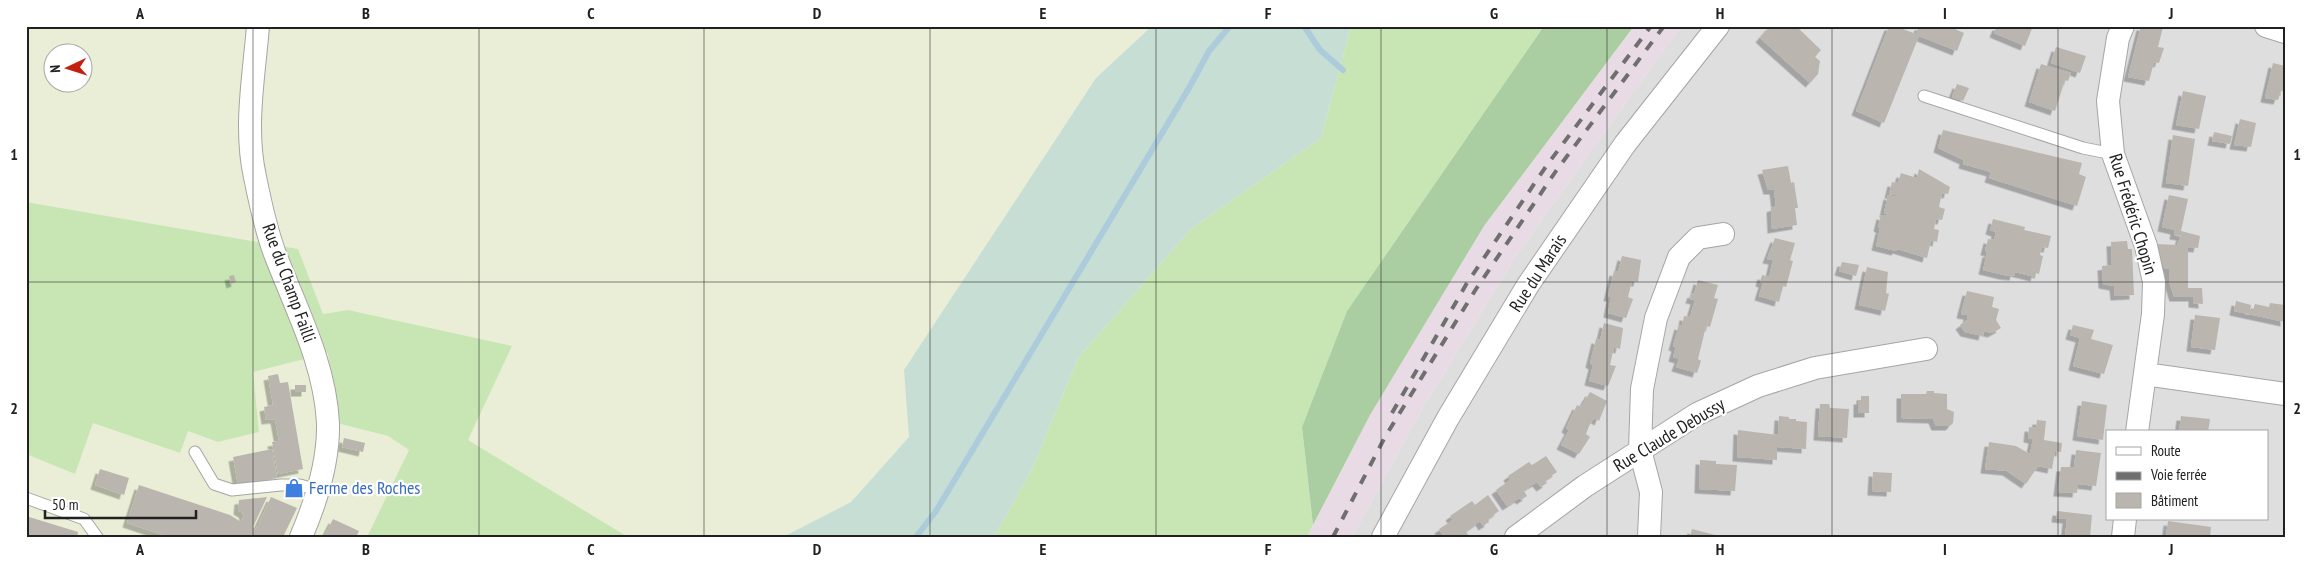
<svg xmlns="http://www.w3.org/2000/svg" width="2311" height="563" viewBox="0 0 2311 563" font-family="'PT Sans Narrow',sans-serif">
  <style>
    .residential { fill: #dfdede; fill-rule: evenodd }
    .industrial { fill: #e9dbe5 }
    .farmland { fill: #eaeed6; fill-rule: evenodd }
    .grass { fill: #c8e6b3 }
    .forest { fill: #aacda1 }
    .wetland { fill: #c7ded5 }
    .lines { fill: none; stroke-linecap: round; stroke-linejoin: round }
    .stream { stroke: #adccdb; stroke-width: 6 }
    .building { fill: #bab5ae; filter: url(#shadow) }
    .service-casing { stroke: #a5a5a5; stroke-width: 13 }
    .minor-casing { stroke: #a5a5a5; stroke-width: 24 }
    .service { stroke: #fff; stroke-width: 11 }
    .minor { stroke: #fff; stroke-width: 22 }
    .rail { stroke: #6f6f6f; stroke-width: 4; stroke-dasharray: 10 10; stroke-linecap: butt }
    .grid { fill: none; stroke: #212121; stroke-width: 1; stroke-opacity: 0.55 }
    .labels { text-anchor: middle; stroke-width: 4.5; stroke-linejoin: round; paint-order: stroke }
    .street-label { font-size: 18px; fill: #212121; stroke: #fff }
    .shop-label { font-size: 18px; fill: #366cbe; stroke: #fff; text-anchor: start }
    .neatline { fill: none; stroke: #212121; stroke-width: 2 }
    .grid-label { font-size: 16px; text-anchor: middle; font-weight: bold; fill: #212121 }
  </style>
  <defs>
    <filter id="shadow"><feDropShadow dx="-4.5" dy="4.5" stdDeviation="0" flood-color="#0004"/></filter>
  </defs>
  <rect width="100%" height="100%" fill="#f1efe9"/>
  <!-- residential -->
  <path class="residential" d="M1681,26H2285V537H1352L1422,409L1517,254ZM2107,432H2267V519H2107Z"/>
  <!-- industrial -->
  <path class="industrial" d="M1634,26H1681L1517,254L1422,409L1352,537H1307L1370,415L1484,226Z"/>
  <!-- farmland -->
  <path class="farmland" d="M26,26H1152L1096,78L905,370L909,437L851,502L783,537H628L468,440L512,346L348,310L323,314L298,249L26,202ZM52,52H82V82H52Z
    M328,353L337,423L388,436L409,450L367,537H26V454L75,474L93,423L179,453L188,431L218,442L259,432L253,372Z"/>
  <!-- grass -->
  <path class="grass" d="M1351,26H1544L1347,311L1302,427L1313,525L1307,537H994L1032,469L1078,358L1191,229L1321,138Z
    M26,202L298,249L323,314L348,310L512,346L468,440L628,537H367L409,450L388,436L337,423L328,353L253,372L259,432L218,442L188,431L180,453L93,423L75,474L26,454Z"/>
  <!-- forest -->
  <path class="forest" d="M1544,26H1634L1484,226L1370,415L1313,525L1302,427L1347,311Z"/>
  <!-- wetland -->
  <path class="wetland" d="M1152,26H1351L1321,138L1191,229L1078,358L1032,469L994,537H783L851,502L909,437L904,370L1096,78Z"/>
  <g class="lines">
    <!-- stream -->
    <path class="stream" d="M1304,26L1320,50L1343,70
      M916,537L936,511L1189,88L1209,51L1230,26"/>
  </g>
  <!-- building -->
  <path class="building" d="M1770,26H1796L1821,50L1815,57L1820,61L1818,74L1810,83L1760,38Z
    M1889,26H1895L1916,34L1919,26H1948L1964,33L1957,51L1919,36L1884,123L1856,111Z
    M1997,26H2033L2025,46L1994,33Z
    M2141,26L2163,27L2158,47L2164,48L2159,63L2154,62L2149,81L2128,77Z
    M2056,47L2086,56L2080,73L2051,63Z
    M2273,63L2285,66V91H2281L2278,100L2265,98Z
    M2041,64L2071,73L2068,81L2065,80L2055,111L2029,102Z
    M1957,84L1969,88L1963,101L1952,97Z
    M2183,91L2206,96L2199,129L2176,125Z
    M2240,119L2256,123L2251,147L2234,145Z
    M1943,130L2082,163L2079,174L2086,177L2077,206L1989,178L1991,172L1963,164L1964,160L1938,148Z
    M2214,132L2232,136L2230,144L2212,141Z
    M2173,135L2195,139L2188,186L2166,183Z
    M1788,166L1791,183L1794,182L1798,208H1795L1797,225L1772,229L1771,208L1776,206L1774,190H1768L1762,170Z
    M1919,169L1950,187L1948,194L1942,193L1939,207L1945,209L1942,220L1936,219L1934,229L1939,230L1937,242L1931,240L1927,258L1897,249L1896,251L1876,246L1880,229L1883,230L1878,227L1881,215L1886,216L1887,214L1884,213L1888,195L1895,197V195L1889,194L1892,182L1898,183L1901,173L1917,178Z
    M2169,195L2188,199L2181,231L2200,236L2198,248L2188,247V288H2202L2203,304L2193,303V297H2174L2169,281V269L2160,267L2155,244L2177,245L2181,236L2174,235L2175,230L2162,227Z
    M1993,219L2025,227L2024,230L2051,236L2048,248L2042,247L2040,255L2043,256L2039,274L2036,273L2035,277L2015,272L2014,276L2004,275L1983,270L1987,253L1991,252L1985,251L1988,239L1994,240L1996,232L1990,230Z
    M1775,238L1795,243L1790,260L1793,261L1786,287L1783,286L1779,302L1759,296L1763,283L1760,282L1762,275L1769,277L1773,260L1767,259Z
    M2127,241L2128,249H2132L2134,295L2115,296L2114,286L2103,284L2102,266L2112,265L2111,242Z
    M1622,256L1641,260L1638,282L1632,281L1628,297L1633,299L1626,318L1608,313L1611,297H1608L1614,271L1618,272Z
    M1842,262L1859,265L1856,276L1839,271Z
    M1867,267L1888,272L1886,293L1889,294L1885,311L1859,305Z
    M234,275L236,282L231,284L229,276Z
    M1698,280L1718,285L1714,298L1718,299L1710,327L1706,326L1698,359L1701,361L1697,373L1676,367L1679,359L1673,357L1676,347L1673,346L1679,325L1682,326L1684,316L1690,317L1695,300L1690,299L1692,293L1694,294Z
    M1967,291L1994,297L1992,307L1999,309L1996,320L2001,328L1992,333L1984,331L1983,336L1965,332L1960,325L1967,320L1968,315L1961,314Z
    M2236,301L2251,305L2250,310H2253L2255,304L2269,307L2270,303L2285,305V322L2234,311Z
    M2195,315L2220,318L2215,350L2191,347Z
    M1604,323L1623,328L1620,349L1614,347L1610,365L1616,366L1608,386L1589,381L1593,365L1590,363L1596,339L1600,340Z
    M2073,325L2094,330L2091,339L2113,345L2104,374L2073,366L2080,338L2070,335Z
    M278,374L280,383L288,382L303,469L278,474L272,442L279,441L275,419L266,420L264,407L273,405L268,376Z
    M295,385H306V392H295Z
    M1927,391H1934V393L1947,394V409L1954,412L1953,423L1950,426H1936L1933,419L1901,418V394H1926Z
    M1590,392L1607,401L1599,421L1594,418L1589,426L1586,434L1590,437L1579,454L1561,445L1569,430L1566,428L1577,405L1581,407Z
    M1861,396H1869V413H1858V400H1861Z
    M2082,401L2107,405L2103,440L2077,436Z
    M1820,404H1829L1830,408L1849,409L1847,438L1818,436Z
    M1779,416L1789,417V419H1796V421L1807,422L1806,449L1777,447V460L1737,457L1738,430L1778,435Z
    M2181,416L2210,419L2208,432H2179Z
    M2037,420L2046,421L2044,440L2062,443L2061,452L2055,451L2052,469L2038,466L2026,484L2007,471L1985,469L1989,442L2016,446L2030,454L2033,439L2028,438L2029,427L2036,428Z
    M344,438L365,443L363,452L342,447Z
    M272,449L277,478L238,485L233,457Z
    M2076,450L2101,453L2096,486L2078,484L2077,493L2058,492L2061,467H2074Z
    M1546,456L1557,472L1545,480L1547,483L1541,487L1537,482L1530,486L1524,491L1527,496L1521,500L1519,498L1507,506L1496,490L1510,480L1508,476L1529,462L1532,465Z
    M1700,460L1716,461V464L1737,465L1735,491L1699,489Z
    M100,469L129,478L124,495L95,485Z
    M1873,472L1892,473L1891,492L1872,491Z
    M139,485L230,515L241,522L244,514L238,510L239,500L267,497L253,527L256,529L271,497L297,508L283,537H169L127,523Z
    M1488,495L1499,511L1488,519L1489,522L1483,526L1480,521L1466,531L1469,537H1444L1439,529L1453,520L1450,516L1472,501L1475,505Z
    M2057,511L2092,515L2090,537H2065L2067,519L2056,518Z
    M26,516L78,532L77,537H26Z
    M333,519L359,531L356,537H324Z
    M2168,521L2211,527L2210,537H2166Z
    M1692,529L1719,536V537H1690Z"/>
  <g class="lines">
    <defs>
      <path id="service" d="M1924,96L2083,148L2113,154
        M195,452L214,484L232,490L281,485H300L318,490
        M26,498L84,519L97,537"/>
      <path id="minor" d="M258,26C254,76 244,128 255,177C260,202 266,230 275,254C296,309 325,363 328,423C329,462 316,502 301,537
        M2123,26L2118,38L2108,101L2113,154L2146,246L2154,282L2153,314L2137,432
        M2266,26L2285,32
        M2145,374L2285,394
        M1383,537L1448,418L1528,285L1625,144L1718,26
        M1516,537L1585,486L1697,414L1758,386L1815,368L1926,349
        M1649,537L1651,492L1640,450L1642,389L1656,318L1679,257L1698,238L1723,234
        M2123,537L2125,519"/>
    </defs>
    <!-- service casing -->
    <use href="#service" class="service-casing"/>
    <!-- minor casing -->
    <use href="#minor" class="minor-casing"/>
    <!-- service -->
    <use href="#service" class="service"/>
    <!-- minor -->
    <use href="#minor" class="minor"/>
    <!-- rail -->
    <path class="rail" d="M1392,413L1467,283L1547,165L1651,26
      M1333,537L1385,437L1476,289L1556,171L1664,26"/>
  </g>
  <!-- grid -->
  <path class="grid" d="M253,26V537M479,26V537M704,26V537M930,26V537M1156,26V537M1381,26V537M1607,26V537M1832,26V537M2058,26V537M26,282H2285"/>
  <!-- icons -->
  <defs>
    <symbol id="shop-bare" viewBox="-9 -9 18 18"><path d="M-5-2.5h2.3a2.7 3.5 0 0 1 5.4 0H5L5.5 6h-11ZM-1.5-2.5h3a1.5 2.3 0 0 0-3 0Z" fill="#3f7fe0" stroke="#fff" stroke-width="2.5" paint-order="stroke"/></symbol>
  </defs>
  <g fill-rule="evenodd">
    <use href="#shop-bare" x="280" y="474" width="28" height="28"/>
  </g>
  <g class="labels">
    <!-- street labels -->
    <g class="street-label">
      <text transform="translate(2133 214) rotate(73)" y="6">Rue Frédéric Chopin</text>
      <text transform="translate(1538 273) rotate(-57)" y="6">Rue du Marais</text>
      <text transform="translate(289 283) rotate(70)" y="6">Rue du Champ Failli</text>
      <text transform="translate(1669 435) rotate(-31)" y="6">Rue Claude Debussy</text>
    </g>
    <!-- shop labels -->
    <g class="shop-label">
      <text x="309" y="494">Ferme des Roches</text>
    </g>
  </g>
  <!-- border -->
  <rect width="2311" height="563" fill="none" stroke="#ffffff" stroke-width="55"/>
  <!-- legend -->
  <rect x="2106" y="430" width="162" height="90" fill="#ffffff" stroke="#a6a6a6"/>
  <rect x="2116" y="447" width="25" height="8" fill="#ffffff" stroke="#a6a6a6"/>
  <text x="2151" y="456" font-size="15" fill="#212121">Route</text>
  <rect x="2116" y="472" width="25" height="8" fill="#6f6f6f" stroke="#a6a6a6"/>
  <text x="2151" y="480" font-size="15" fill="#212121">Voie ferrée</text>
  <rect x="2116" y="493" width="25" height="15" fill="#bab5ae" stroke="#a6a6a6"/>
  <text x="2151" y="506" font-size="15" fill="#212121">Bâtiment</text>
  <!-- north arrow -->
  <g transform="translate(68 68) rotate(266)"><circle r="24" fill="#ffffff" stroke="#a6a6a6"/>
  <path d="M0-4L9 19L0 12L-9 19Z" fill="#c32010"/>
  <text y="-8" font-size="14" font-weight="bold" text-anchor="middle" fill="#212121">N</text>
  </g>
  <!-- scale -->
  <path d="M45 510v8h151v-8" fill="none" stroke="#212121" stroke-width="2.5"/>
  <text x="52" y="510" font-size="15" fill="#212121" stroke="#ffffff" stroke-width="4" paint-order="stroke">50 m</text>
  <rect x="28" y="28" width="2256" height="508" class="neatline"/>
  <g class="grid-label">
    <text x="140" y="19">A</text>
    <text x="366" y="19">B</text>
    <text x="591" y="19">C</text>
    <text x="817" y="19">D</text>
    <text x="1043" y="19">E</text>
    <text x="1268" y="19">F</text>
    <text x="1494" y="19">G</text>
    <text x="1720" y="19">H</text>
    <text x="1945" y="19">I</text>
    <text x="2171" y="19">J</text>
    <text x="14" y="160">1</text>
    <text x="2297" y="160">1</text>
    <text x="14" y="414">2</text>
    <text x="2297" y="414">2</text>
    <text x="140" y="555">A</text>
    <text x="366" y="555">B</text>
    <text x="591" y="555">C</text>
    <text x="817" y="555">D</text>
    <text x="1043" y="555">E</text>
    <text x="1268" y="555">F</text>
    <text x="1494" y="555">G</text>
    <text x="1720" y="555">H</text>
    <text x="1945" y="555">I</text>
    <text x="2171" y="555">J</text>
  </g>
</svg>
